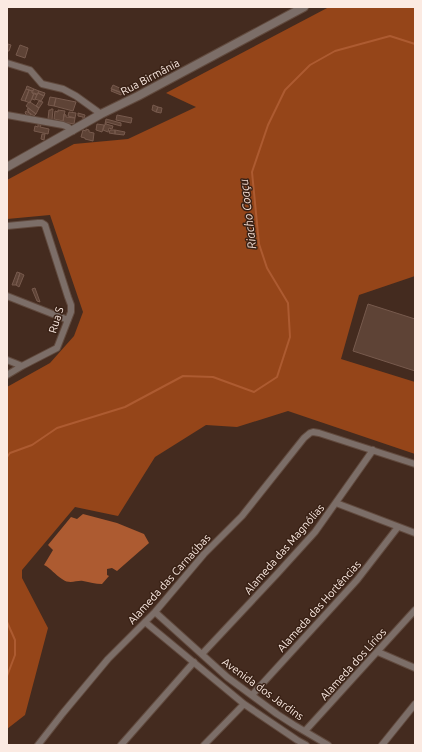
<svg xmlns="http://www.w3.org/2000/svg" width="422" height="752" viewBox="0 0 422 752" font-family="Ubuntu,sans-serif">
  <style>
    .forest { fill: #954519 }
    .water { fill: #ad5b31 }
    .lines { fill: none; stroke-linecap: round; stroke-linejoin: round }
    .stream { stroke: #ad5b31; stroke-width: 2 }
    .building { fill: #5e4336; stroke: #775a4d }
    .minor-casing { stroke: #614a3e; stroke-width: 8 }
    .tertiary-casing { stroke: #614a3e; stroke-width: 10 }
    .minor { stroke: #7c6e68; stroke-width: 6 }
    .tertiary { stroke: #7c6e68; stroke-width: 8 }
    .labels { text-anchor: middle; stroke-width: 3; stroke-linejoin: round; paint-order: stroke }
    .street-label { font-size: 11px; fill: #fbeae2; stroke: #392115 }
    .water-label { font-size: 12px; font-style: italic; fill: #efd7cc; stroke: #392115 }
  </style>
  <rect width="100%" height="100%" fill="#442b1f"/>
  <!-- forest -->
  <path class="forest" d="M329,7H415V276L359,295L341,359L415,382V454L288,411L237,427L206,425L155,457L118,516L75,507L22,570V578L48,628L25,715L7,729V387L50,363L74,336L83,312L50,215L7,219V180L74,144L128,139L196,107L166,93Z"/>
  <!-- water -->
  <path class="water" d="M83,514L117,523L144,534L149,543L117,571L112,568L107,569V575L109,576L102,584C95,584 90,582 83,581C76,580 70,585 62,579C55,575 51,568 44,565L53,550L48,545L71,517L77,519Z"/>
  <g class="lines">
    <!-- stream -->
    <path class="stream" d="M7,457L10,453L32,445L57,428L125,407L183,376L213,377L254,392L277,377L290,337L288,303L267,268L259,244L252,172L268,125L285,90L310,65L335,51L390,36L415,44
      M7,622L15,640V655L7,676"/>
  </g>
  <!-- building -->
  <path class="building" d="M8,44L11,45L9,51H7Z
    M20,45L28,48L25,58L16,55Z
    M113,85L124,90L122,93L111,89Z
    M27,86L34,89L32,91L26,89Z
    M26,89L29,90L25,101L21,100Z
    M34,89L39,91L37,95L32,93Z
    M112,89L122,93L121,95L111,91Z
    M29,90L32,91V93H34L30,103L25,101Z
    M39,91L45,93L44,96L38,93Z
    M34,93L37,94L35,100L32,99Z
    M38,93L44,96L41,101L35,99Z
    M50,97L56,98L54,106L48,105Z
    M56,98L76,102L73,111L54,106Z
    M39,101L43,102L39,108L36,106Z
    M29,102H30L39,108L36,114L26,106Z
    M153,105L158,107L156,112L152,110Z
    M158,107L162,108L161,113L156,112Z
    M28,108L36,114L34,116L28,112L29,111L27,110Z
    M51,109H53L52,120L48,119L49,110H51Z
    M58,110L65,111L63,121L54,119L55,111L58,112Z
    M26,111L31,114L29,117L25,113Z
    M69,112L76,113L75,118L68,116Z
    M78,113L85,115L84,119H83V117L78,116Z
    M64,114L66,115V117L75,118L74,124L63,122Z
    M117,115L132,118L131,123L116,120Z
    M106,119L121,123V126L106,122V124H105Z
    M38,124L41,125L40,127L49,129L48,134L34,131L35,126L38,127Z
    M97,124L104,125L102,132L96,130Z
    M106,124L113,126L112,129L109,128L108,132L103,130L105,124Z
    M86,129L89,130V132L94,133L93,141L85,139V138L81,137L83,130L86,131Z
    M110,130H115V134L109,133Z
    M115,130L125,132L124,135L115,134Z
    M42,134H45L44,140L41,139Z
    M17,272L20,273L16,285H12Z
    M20,273L24,275L19,287L16,285Z
    M35,288L40,302L37,301L32,289Z
    M368,304L415,319V371L353,351Z"/>
  <g class="lines">
    <defs>
      <path id="minor" d="M7,63L30,70L42,84L63,89L76,96L101,114
        M7,115L63,125L68,127L73,131
        M7,226L38,223H42L45,225L68,297L71,305V312L57,348L22,366L7,375
        M7,296L68,320
        M7,360L22,366
        M336,503L415,533
        M155,612L227,677L277,714L294,725L328,745
        M145,622L244,704L297,740L306,745
        M378,652L415,668
        M202,654L276,575L315,532L373,450
        M252,695L357,580L398,527
        M305,731L415,610
        M38,745L63,713L108,659L155,612L204,554L242,516L304,438L310,433L313,432L319,433L415,464
        M121,745L194,662
        M204,745L244,704
        M382,745L415,704"/>
      <path id="tertiary" d="M7,167L101,114L138,96L304,7"/>
    </defs>
    <!-- minor casing -->
    <use href="#minor" class="minor-casing"/>
    <!-- tertiary casing -->
    <use href="#tertiary" class="tertiary-casing"/>
    <!-- minor -->
    <use href="#minor" class="minor"/>
    <!-- tertiary -->
    <use href="#tertiary" class="tertiary"/>
  </g>
  <g class="labels">
    <!-- street labels -->
    <g class="street-label">
      <text transform="translate(150 77) rotate(-28)" y="4">Rua Birmânia</text>
      <text transform="translate(56 320) rotate(-73)" y="4">Rua S</text>
      <text transform="translate(284 549) rotate(-49)" y="4">Alameda das Magnólias</text>
      <text transform="translate(169 579) rotate(-48)" y="4">Alameda das Carnaúbas</text>
      <text transform="translate(319 606) rotate(-48)" y="4">Alameda das Hortências</text>
      <text transform="translate(353 664) rotate(-48)" y="4">Alameda dos Lírios</text>
      <text transform="translate(263 689) rotate(36)" y="4">Avenida dos Jardins</text>
    </g>
    <!-- water labels -->
    <g class="water-label">
      <text transform="translate(248 214) rotate(-97)" y="4">Riacho Coaçu</text>
    </g>
  </g>
  <!-- border -->
  <rect width="422" height="752" fill="none" stroke="#fbeae2" stroke-width="16"/>
</svg>
